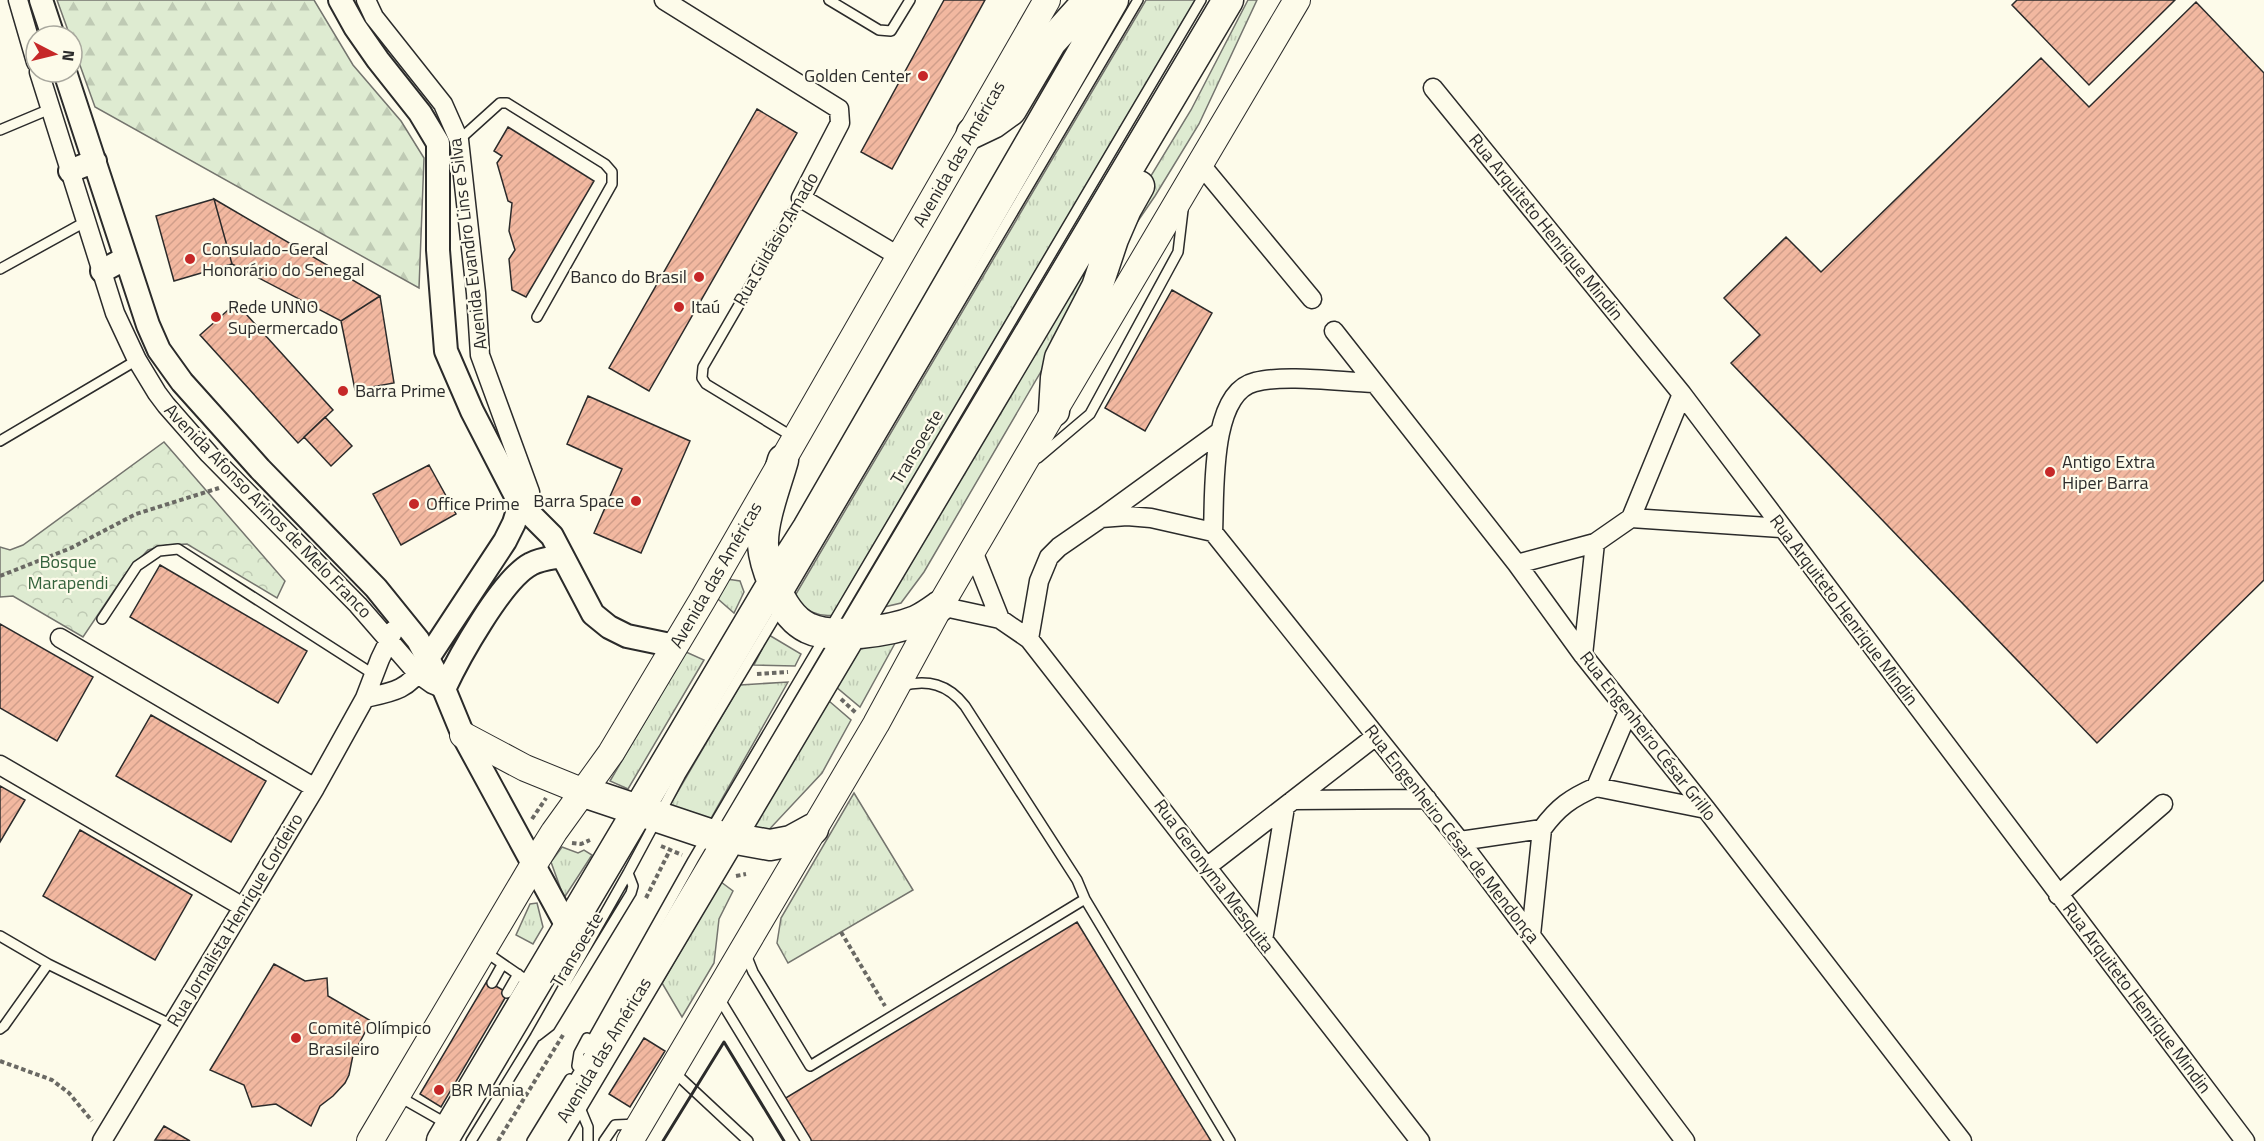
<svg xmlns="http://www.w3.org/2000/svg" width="2264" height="1141" viewBox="0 0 2264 1141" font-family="'Titillium Web',sans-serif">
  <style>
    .grass { fill: url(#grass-tufts); stroke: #74746e; stroke-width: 1.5 }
    .forest { fill: url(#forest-firs); stroke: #74746e; stroke-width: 1.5 }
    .park { fill: url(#park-crowns); stroke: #74746e; stroke-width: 1.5 }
    .building { fill: url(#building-hatch); stroke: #2b2b2b; stroke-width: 1.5 }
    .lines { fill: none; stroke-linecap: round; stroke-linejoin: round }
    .service-casing { stroke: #2b2b2b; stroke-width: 12 }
    .minor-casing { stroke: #2b2b2b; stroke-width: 21 }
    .tertiary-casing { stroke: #2b2b2b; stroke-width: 26 }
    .secondary-casing { stroke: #2b2b2b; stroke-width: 28 }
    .trunk-casing { stroke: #2b2b2b; stroke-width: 33 }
    .path { stroke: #6a6964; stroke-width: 4; stroke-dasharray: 4.5 3; stroke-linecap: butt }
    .service { stroke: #fdfbea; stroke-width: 9 }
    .minor { stroke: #fdfbea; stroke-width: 18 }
    .tertiary { stroke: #fdfbea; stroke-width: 22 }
    .secondary { stroke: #fdfbea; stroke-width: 26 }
    .trunk { stroke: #fdfbea; stroke-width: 30 }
    .wall { stroke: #2b2b2b; stroke-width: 3 }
    .poi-dot { fill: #c62828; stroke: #fdfbea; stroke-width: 2 }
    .labels { text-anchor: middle; stroke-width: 4.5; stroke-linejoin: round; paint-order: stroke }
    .poi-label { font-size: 18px; fill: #2b2b2b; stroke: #fdfbea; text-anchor: start }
    .street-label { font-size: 18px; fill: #2b2b2b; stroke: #fdfbea }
    .park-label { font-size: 18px; fill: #34623c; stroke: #fdfbea }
  </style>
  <defs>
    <pattern id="grass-tufts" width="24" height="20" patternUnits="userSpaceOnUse" patternTransform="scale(1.5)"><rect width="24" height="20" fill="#deebd1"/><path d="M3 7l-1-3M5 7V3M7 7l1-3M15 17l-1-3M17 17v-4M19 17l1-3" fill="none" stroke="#bfcab4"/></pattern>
    <pattern id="forest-firs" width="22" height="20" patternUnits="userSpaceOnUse" patternTransform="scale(1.5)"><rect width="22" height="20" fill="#deebd1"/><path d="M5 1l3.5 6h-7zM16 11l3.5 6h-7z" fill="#bfcab4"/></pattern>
    <pattern id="park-crowns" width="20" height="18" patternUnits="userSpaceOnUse" patternTransform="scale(1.5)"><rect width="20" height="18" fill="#deebd1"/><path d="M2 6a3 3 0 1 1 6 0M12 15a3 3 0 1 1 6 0" fill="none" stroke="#bfcab4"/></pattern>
    <pattern id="building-hatch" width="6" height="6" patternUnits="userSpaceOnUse" patternTransform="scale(1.5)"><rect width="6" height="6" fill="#f2b8a0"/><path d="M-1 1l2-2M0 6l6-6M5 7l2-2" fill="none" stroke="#d09e8a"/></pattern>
  </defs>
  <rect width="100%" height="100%" fill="#fdfbea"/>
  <!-- grass -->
  <path class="grass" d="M1146,0H1198L834,615C817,618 806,609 793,599Z
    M1248,0H1257L1199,124L1155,196L1116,253L1132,207L1191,110Z
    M1109,226L1074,315L924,572L901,603L884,607Z
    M727,579L740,581L744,592L734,613L718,599Z
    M769,635L801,654L795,666L754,665Z
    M899,636L860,707L835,686L858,650Z
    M686,652L704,660L628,789L610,781Z
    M788,682L710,820L670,805L740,685Z
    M829,701L851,720L822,773L764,835L750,830Z
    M854,793L913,890L788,963L777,943L781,918Z
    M562,847L578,853L584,850L592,855L564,898L551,862Z
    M721,882L733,891L719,919L714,963L682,1017L662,983Z
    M537,903L543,927L533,944L516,935L530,904Z"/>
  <!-- forest -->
  <path class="forest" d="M57,0H314L353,65L401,121L424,158L419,288L95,107L72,43V36H70Z"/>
  <!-- park -->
  <path class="park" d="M164,442L285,581L277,598L187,544L167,545L148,550L124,576L83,637L13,596L0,597V547L10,550L23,545Z"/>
  <!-- building -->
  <path class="building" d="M944,0H985L892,169L861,152Z
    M2017,0H2175L2089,85L2012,5Z
    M2196,2L2264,73V580L2097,743L1731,363L1760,335L1724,298L1786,237L1821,272L2041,58L2089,107Z
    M757,109L797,133L649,391L609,368Z
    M508,127L594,181L526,297L512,290L509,259L515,250L509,231L512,203L508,201L497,163L502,156L494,151Z
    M214,199L232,264L174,281L156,216Z
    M214,199L380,296L341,321L232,264Z
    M1172,290L1212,313L1145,431L1105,408Z
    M380,296L394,383L355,390L341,321Z
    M236,303L333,410L298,443L200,335Z
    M588,396L690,441L641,553L594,533L622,469L567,444Z
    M325,417L352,446L331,466L304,437Z
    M429,465L456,514L401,545L373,494Z
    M160,565L307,651L278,703L130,617Z
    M0,624L93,677L57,741L0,708Z
    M151,715L266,781L231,842L116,776Z
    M0,786L25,800L0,842Z
    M80,830L192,895L155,960L43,896Z
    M1077,922L1211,1141H809L784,1099Z
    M274,964L305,981L327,978L328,996L371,1021L353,1055L349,1075L345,1083L333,1096L320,1106L311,1126L276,1104L252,1107L244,1085L210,1070Z
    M487,981L508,993L441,1107L420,1094Z
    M644,1038L665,1051L630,1107L609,1094Z
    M164,1126L190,1141L155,1140Z"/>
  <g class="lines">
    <defs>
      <path id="service" d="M829,0L879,30L891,31L910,0
        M0,130L50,109
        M459,140L500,103H507L605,164L612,172V184L537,317
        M0,269L85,222
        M793,437L706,384L702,378L703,367L801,198
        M0,441L137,360
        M1038,458L1090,414L1178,252L1183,210
        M786,597L1138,0
        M102,619L137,566L159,551L178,549L373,674
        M901,686C928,679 948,684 965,706L1077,880L1085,899L1230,1141
        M0,936L48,964
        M484,951L532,984
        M745,952L753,972L810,1066L1085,899
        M492,983L502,965
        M507,993L518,974
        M719,998L806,1141
        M0,1029L4,1026L48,964L172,1025
        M537,1036L550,1026L631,893L633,886L628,873
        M587,1049L693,860L1201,0
        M577,1066L579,1053L587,1038
        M673,1071L748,1141
        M398,1096L449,1125
        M578,1103L588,1127V1141
        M471,1141L535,1037L628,873L680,776L780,609
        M532,1141L570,1079
        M604,1141L615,1125L638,1124"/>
      <path id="minor" d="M18,0L36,62
        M366,0L374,17L443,104L459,140L476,293L480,355L530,492L520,504
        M664,0L839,109L840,123L801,198L900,257
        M39,72L115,313L137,360L157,393L166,405L209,454L358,605L418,674L432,684L444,689
        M1433,88L1682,394L2245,1141
        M1201,165L1312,299
        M1334,331L1517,564L1583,655L1706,809L1962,1141
        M1101,518L1218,433
        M1631,518L1782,528
        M1213,532L1460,841L1685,1141
        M973,551L1000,619
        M1517,564L1595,543L1631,518L1682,394
        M940,606L1000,619L1029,639L1420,1141
        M60,638L315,788
        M1029,639L1039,581L1049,557L1059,547L1101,518L1127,516L1151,518L1213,532C1215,495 1209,393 1255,382C1285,374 1341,382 1374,383
        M1583,655L1595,543
        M365,698C393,692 408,690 424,665
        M0,765L243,907
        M1596,787L1706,809
        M1293,800L1427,799
        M1460,841L1542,829C1558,807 1571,798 1596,787L1628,712
        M1208,866L1376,736
        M2058,895L2163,804
        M1531,935L1542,829
        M1263,940L1285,807
        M102,1141L315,788L365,698L380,659L394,630"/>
      <path id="tertiary" d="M41,0L53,36
        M340,0L355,27L378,60L420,113L438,143V250L446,351L472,411L520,504L552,536L593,614L609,627L627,636L675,646
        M65,72L148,325L159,350L182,382L260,469L376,588L418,640L444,689L463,735L568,928
        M70,171L95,161
        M102,271L126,258
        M428,658L505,541L514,523L520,504
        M444,689C458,659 502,579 531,564C540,559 552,558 562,556"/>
      <path id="secondary" d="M463,735L525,768L584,792
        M370,1141L534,864L554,832L611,753L703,599L1047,0
        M630,1141L876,724L940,606L1054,411L1297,0"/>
      <path id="trunk" d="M972,133L993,123L1011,110L1051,42L1089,0
        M1054,411L1056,378L1060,358L1097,287L1113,239L1126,209L1139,186
        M783,460C776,485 762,520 763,545C764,559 769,573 774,585C781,602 791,620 808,628C832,640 891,631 916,621C925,617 933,611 940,606
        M584,792L709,834L770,845L791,841L813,829
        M442,1141L773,583L808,528L1113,0
        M550,1141L1228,0"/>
    </defs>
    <!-- service casing -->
    <use href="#service" class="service-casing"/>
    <!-- minor casing -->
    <use href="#minor" class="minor-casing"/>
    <!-- tertiary casing -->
    <use href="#tertiary" class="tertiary-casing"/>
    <!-- secondary casing -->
    <use href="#secondary" class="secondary-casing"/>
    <!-- trunk casing -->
    <use href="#trunk" class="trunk-casing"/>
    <!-- path -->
    <path class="path" d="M0,576L71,548L136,514L219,488
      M757,674L788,672
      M841,699L856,713
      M532,819L546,798
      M572,843L581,844L590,840
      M661,846L682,855
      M736,876L746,874
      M646,898L670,850
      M841,932L885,1006
      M0,1061L52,1080L69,1093L92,1121
      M498,1141L563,1035"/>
    <!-- service -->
    <use href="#service" class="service"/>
    <!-- minor -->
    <use href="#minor" class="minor"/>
    <!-- tertiary -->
    <use href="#tertiary" class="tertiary"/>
    <!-- secondary -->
    <use href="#secondary" class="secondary"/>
    <!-- trunk -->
    <use href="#trunk" class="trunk"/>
    <!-- wall -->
    <path class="wall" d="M663,1141L724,1042L784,1141"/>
  </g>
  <!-- markers -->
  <g class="poi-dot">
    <circle cx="923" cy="76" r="6"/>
    <circle cx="190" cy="259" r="6"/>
    <circle cx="699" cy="277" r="6"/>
    <circle cx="679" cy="307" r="6"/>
    <circle cx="216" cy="317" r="6"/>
    <circle cx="343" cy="391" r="6"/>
    <circle cx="2050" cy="472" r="6"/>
    <circle cx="636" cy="501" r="6"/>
    <circle cx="414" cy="504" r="6"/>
    <circle cx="296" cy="1038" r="6"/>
    <circle cx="439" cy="1090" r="6"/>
  </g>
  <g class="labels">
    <!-- poi labels -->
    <g class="poi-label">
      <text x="911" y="82" text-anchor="end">Golden Center</text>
      <text x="202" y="255">Consulado-Geral<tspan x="202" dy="21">Honorário do Senegal</tspan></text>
      <text x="687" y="283" text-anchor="end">Banco do Brasil</text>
      <text x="228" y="313">Rede UNNO<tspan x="228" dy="21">Supermercado</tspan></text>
      <text x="691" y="313">Itaú</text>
      <text x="355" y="397">Barra Prime</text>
      <text x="2062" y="468">Antigo Extra<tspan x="2062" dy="21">Hiper Barra</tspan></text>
      <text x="624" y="507" text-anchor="end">Barra Space</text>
      <text x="426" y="510">Office Prime</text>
      <text x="308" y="1034">Comitê Olímpico<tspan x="308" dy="21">Brasileiro</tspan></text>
      <text x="451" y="1096">BR Mania</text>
    </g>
    <!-- street labels -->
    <g class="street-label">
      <text transform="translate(959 154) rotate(-60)" y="6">Avenida das Américas</text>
      <text transform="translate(1546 227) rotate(51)" y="6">Rua Arquiteto Henrique Mindin</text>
      <text transform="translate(776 239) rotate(-60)" y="6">Rua Gildásio Amado</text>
      <text transform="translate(468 244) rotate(-97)" y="6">Avenida Evandro Lins e Silva</text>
      <text transform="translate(917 447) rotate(-59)" y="6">Transoeste</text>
      <text transform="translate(268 511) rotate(46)" y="6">Avenida Afonso Arinos de Melo Franco</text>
      <text transform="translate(716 575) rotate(-60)" y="6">Avenida das Américas</text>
      <text transform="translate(1844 610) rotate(53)" y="6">Rua Arquiteto Henrique Mindin</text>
      <text transform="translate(1648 736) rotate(52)" y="6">Rua Engenheiro César Grillo</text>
      <text transform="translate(1452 834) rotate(52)" y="6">Rua Engenheiro César de Mendonça</text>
      <text transform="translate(1214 876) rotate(53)" y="6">Rua Geronyma Mesquita</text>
      <text transform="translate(235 920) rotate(-59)" y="6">Rua Jornalista Henrique Cordeiro</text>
      <text transform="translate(577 950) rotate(-59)" y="6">Transoeste</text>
      <text transform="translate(2137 998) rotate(53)" y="6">Rua Arquiteto Henrique Mindin</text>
      <text transform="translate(604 1050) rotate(-59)" y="6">Avenida das Américas</text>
    </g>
    <!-- park labels -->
    <g class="park-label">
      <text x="68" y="568">Bosque<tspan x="68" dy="21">Marapendi</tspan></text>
    </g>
  </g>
  <!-- north arrow -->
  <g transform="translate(54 54) rotate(97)"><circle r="28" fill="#fdfbea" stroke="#a9a89e" stroke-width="1.5"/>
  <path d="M0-4.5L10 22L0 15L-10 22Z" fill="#c62828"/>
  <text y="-9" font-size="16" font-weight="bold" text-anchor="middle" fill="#2b2b2b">N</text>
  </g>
</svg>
